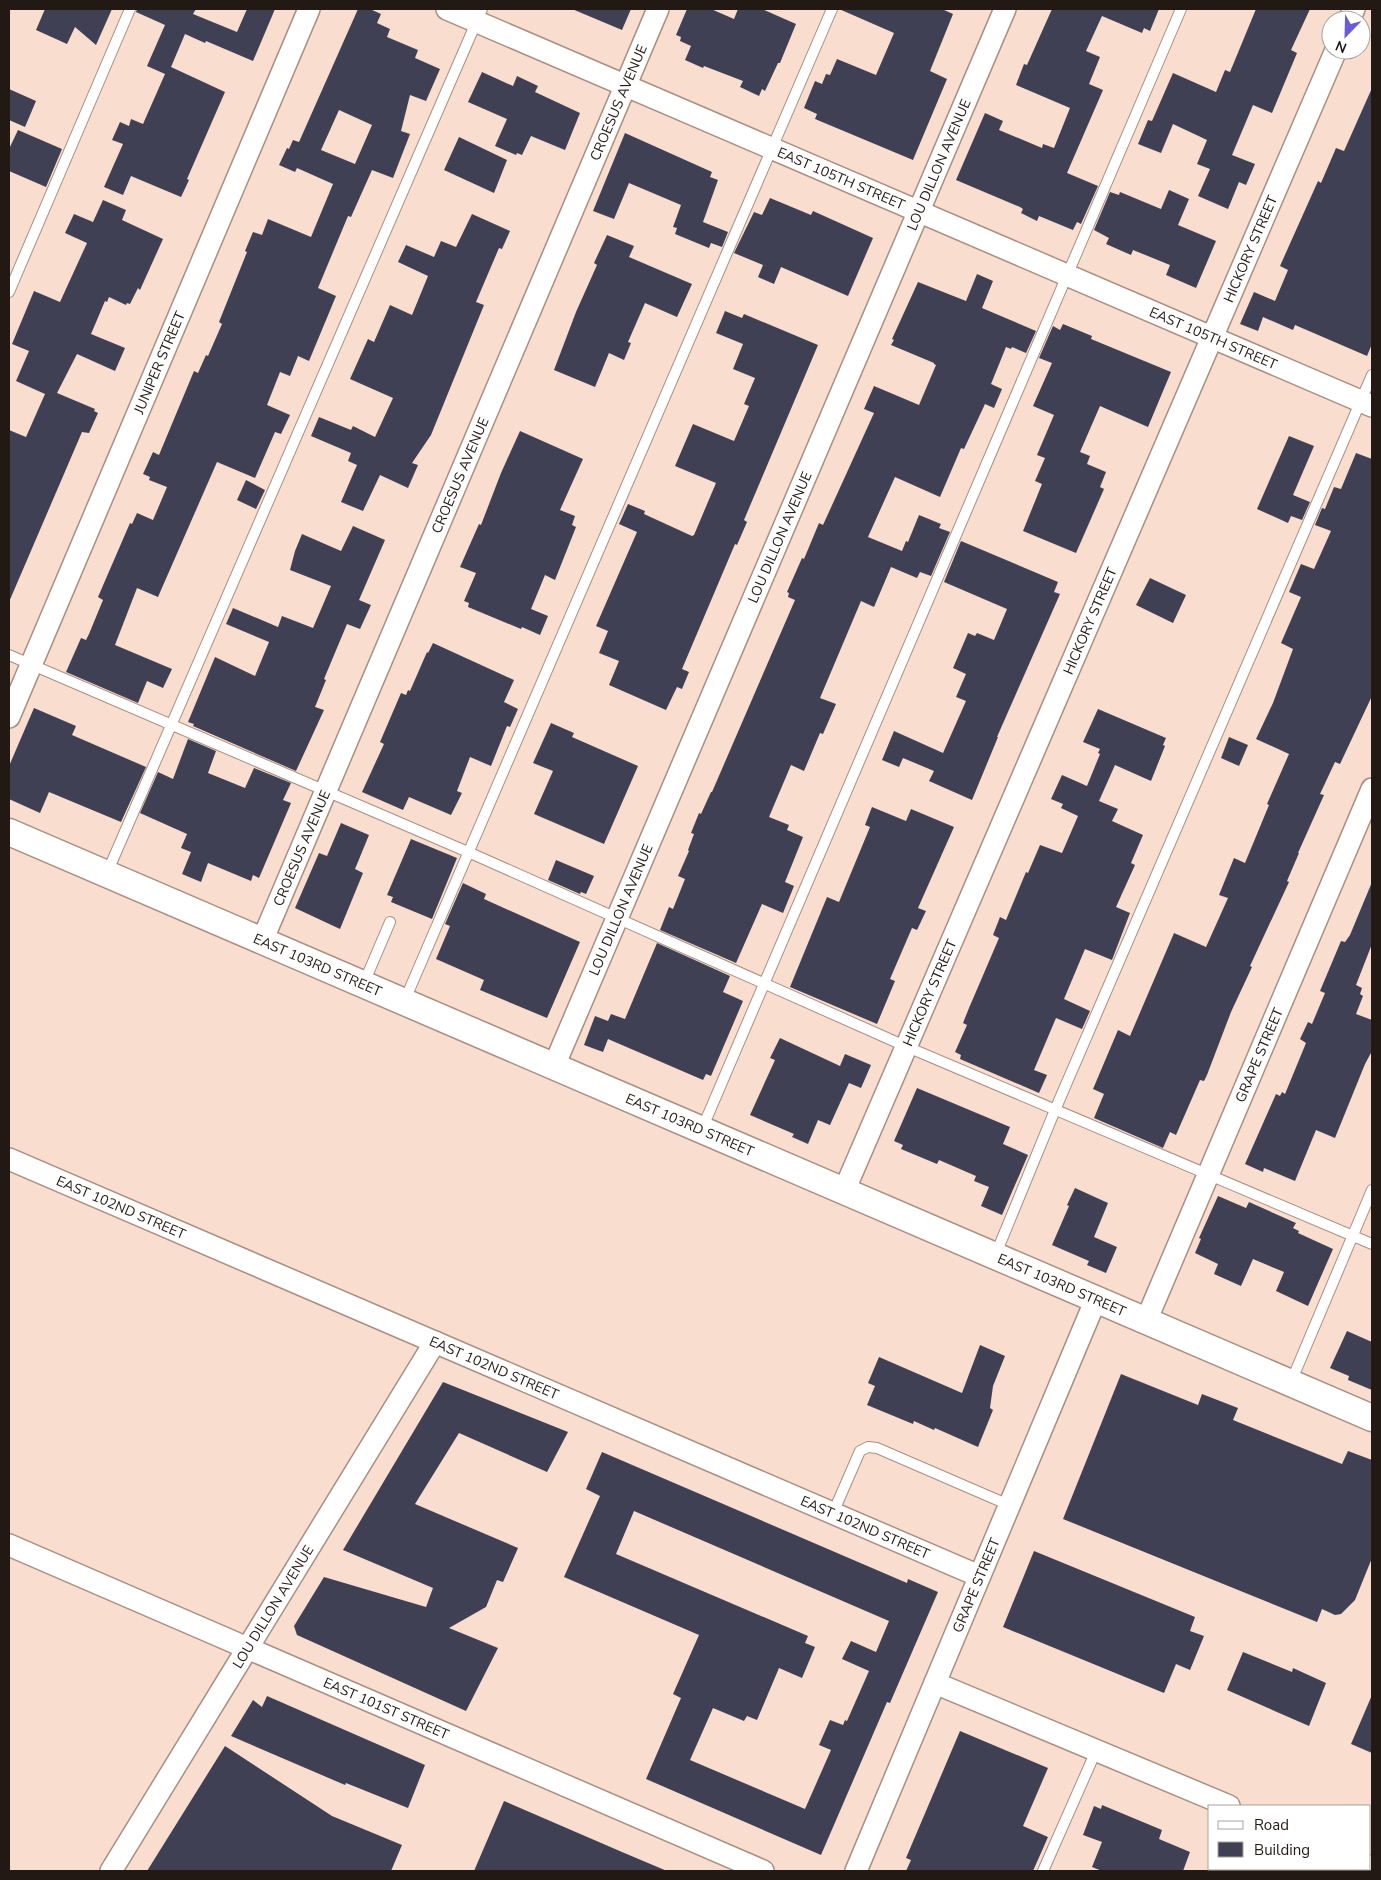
<svg xmlns="http://www.w3.org/2000/svg" width="1381" height="1880" viewBox="0 0 1381 1880" font-family="'Nunito Sans',sans-serif">
  <style>
    .building { fill: #404055; fill-rule: evenodd }
    .lines { fill: none; stroke-linecap: round; stroke-linejoin: round }
    .service-casing { stroke: #a88f81; stroke-width: 12 }
    .minor-casing { stroke: #a88f81; stroke-width: 24 }
    .tertiary-casing { stroke: #a88f81; stroke-width: 29 }
    .service { stroke: #fff; stroke-width: 10 }
    .minor { stroke: #fff; stroke-width: 21 }
    .tertiary { stroke: #fff; stroke-width: 26 }
    .labels { text-anchor: middle; stroke-width: 5; stroke-linejoin: round; paint-order: stroke }
    .street-label { font-size: 14px; fill: #231914; stroke: #fff }
  </style>
  <rect width="100%" height="100%" fill="#f9decf"/>
  <!-- building -->
  <path class="building" d="M45,9H112L96,45L75,27L67,44L36,30Z
    M137,9H196L193,14L237,32L247,9H275L253,61L206,41L205,43L185,34L171,67L225,92L187,179L189,180L181,197L131,176L123,195L104,187L123,144L112,140L120,122L129,126L131,119L143,124L165,74L147,66L165,25L136,12Z
    M358,9H370L381,14L377,23L390,29L387,37L418,50L415,58L440,69L426,101L410,95L401,131L410,134L393,178L372,170L351,217L348,216L318,288L336,296L309,361L298,356L290,376L280,372L267,405L290,415L281,434L275,432L255,478L217,462L158,597L137,588L115,645L172,669L163,688L147,681L138,703L66,672L81,638L86,640L89,634L103,600L98,597L130,523L132,524L137,513L153,520L167,487L149,480L150,477L143,474L153,452L159,455L194,371L198,373L206,355L208,356L222,324L219,322L247,252L245,251L253,232L262,235L268,219L311,237L333,184L297,168L295,172L279,165L287,148L289,149L293,140L299,142ZM339,110L372,125L355,164L321,150Z
    M572,9H631L622,30Z
    M687,9H711L734,19L738,9H762L796,24L780,63H778L765,91L762,89L759,96L740,87L743,81L704,66L703,68L685,60L691,46L680,41L681,37L676,35Z
    M839,9H942L953,14L930,71L947,79L913,160L815,119L817,114L804,108L815,81L822,84L826,74L830,75L837,59L876,75L894,33Z
    M1052,9H1159L1150,31L1144,28L1142,33L1102,16L1086,51L1100,57L1089,84L1103,90L1067,173L1098,186L1081,224L1077,222L1073,230L1039,216L1037,221L1021,213L1023,209L1020,207L956,180L985,113L1003,121L999,130L1042,148L1043,144L1054,148L1070,108L1016,85L1024,64L1027,65Z
    M1256,9H1310L1291,50L1297,53L1272,113L1253,105L1232,155L1255,164L1246,185L1239,182L1228,209L1198,196L1210,169L1197,164L1207,140L1173,124L1161,153L1138,144L1148,120L1152,121L1173,73L1216,92L1225,70L1230,72Z
    M482,72L513,86L517,76L538,86L535,92L580,113L565,150L531,136L522,155L517,153L516,155L495,146L507,119L468,102Z
    M1372,88V344L1367,356L1295,325L1293,330L1263,317L1258,331L1240,324L1254,292L1275,301L1288,270L1280,266L1301,219L1318,181L1321,183L1336,148L1344,151Z
    M9,89L36,101L25,127L9,120Z
    M18,130L62,149L46,187L9,171V149Z
    M625,133L712,172L710,177L718,180L703,222L728,232L722,247L711,243L709,248L675,234L677,228L673,227L681,205L629,183L614,219L593,211Z
    M459,137L507,160L494,193L444,170Z
    M1169,190L1189,199L1178,225L1216,241L1196,288L1166,275L1170,265L1133,250L1131,255L1106,244L1109,238L1094,230L1110,192L1119,195L1120,192L1161,209Z
    M770,198L811,215L813,211L873,238L848,296L781,267L774,284L758,277L763,265L734,253L754,212L762,215Z
    M103,200L126,210L122,220L163,239L140,290L138,288L130,304L127,303L126,305L109,297L107,302L105,301L91,334L125,348L115,371L77,354L57,393L95,409L94,411L98,413L89,433L82,432L9,602V430L26,437L45,394L16,381L29,351L12,344L34,291L60,302L87,243L65,233L74,214L93,222Z
    M472,214L510,231L502,249L499,248L476,302L484,305L431,435L412,463L418,465L408,488L380,475L363,511L341,502L357,465L348,461L351,453L311,436L319,417L351,430L353,426L375,437L393,398L350,379L368,339L374,342L390,305L412,315L428,276L398,262L406,245L434,257L441,241L456,247Z
    M607,235L634,246L629,257L692,284L677,317L645,303L628,342L631,343L624,360L609,353L595,387L554,370L576,312L597,265L594,263Z
    M977,274L993,281L982,308L1036,331L1026,353L1012,347L1011,349L1006,347L991,384L1002,389L994,408L985,404L964,449L961,448L940,497L895,477L868,537L902,551L906,541L908,542L919,515L941,524L939,528L950,532L931,576L920,572L917,578L891,567L874,607L861,601L820,698L836,704L823,734L820,733L804,771L791,765L769,817L789,825L787,830L803,837L785,882L794,886L783,913L762,904L736,963L660,930L669,907L673,909L685,879L678,876L689,851L688,850L694,834L691,833L699,813L701,814L711,792H712L795,600L788,597L789,593L787,592L802,558L804,559L819,523L823,525L874,413L864,409L874,386L919,405L936,365L934,364V363L891,345L894,340L892,339L918,282L966,301Z
    M725,311L742,318L744,314L818,345L744,520L747,522L737,545L735,544L682,669L689,672L682,689L677,687L666,710L609,685L619,661L599,653L608,631L596,626L637,532L619,524L628,504L645,511L644,514L692,536L694,535L716,483L675,466L693,424L734,441L749,406L744,404L755,378L733,369L743,344L716,333Z
    M1063,324L1092,336L1091,339L1171,372L1148,427L1100,406L1080,452L1090,456L1087,464L1106,472L1100,487L1104,489L1076,553L1023,531L1042,484L1035,481L1045,458L1037,455L1054,415L1033,406L1052,363L1039,358L1053,326L1060,330Z
    M520,431L583,459L560,510L575,516L572,525L576,527L555,580L545,575L531,609L548,616L540,635L522,627L521,629L468,607L469,603L464,601L476,573L460,567L479,524L481,525L501,473Z
    M1289,436L1314,446L1293,495L1310,502L1302,520L1291,516L1288,523L1257,509Z
    M1356,453L1372,459V696L1340,764L1335,762L1320,794L1324,795L1298,853H1299L1287,881L1289,882L1250,966L1252,967L1231,1012L1207,1075L1204,1081L1200,1080L1176,1135L1170,1132L1163,1148L1094,1118L1104,1094L1093,1089L1118,1030L1130,1036L1174,933L1206,947L1228,898L1219,895L1234,858L1245,863L1269,805L1267,804L1289,754L1256,739L1273,703L1293,649L1281,643L1301,597L1289,592L1301,564L1314,569L1331,531L1315,525L1322,508L1325,509L1334,487L1341,489Z
    M246,480L265,490L256,509L237,500Z
    M353,526L385,540L359,600L371,605L360,629L347,624L324,679L326,680L315,707L324,710L296,771L193,726L194,724L188,722L215,657L255,676L269,642L226,624L233,608L278,627L282,616L313,628L331,586L290,570L295,551L302,534L341,551Z
    M961,541L1058,582L1054,592L1060,594L997,737H998L972,800L929,781L934,771L903,758L899,767L882,760L894,731L943,753L966,701L956,697L966,674L953,668L968,633L975,636L977,633L994,640L1007,609L944,582Z
    M1150,578L1186,595L1173,623L1136,605Z
    M433,643L514,680L504,702L518,709L510,727L507,726L491,766L470,757L457,791L462,793L451,815L409,797L403,810L362,792L384,744L380,742L401,693L406,695L408,690L410,691L427,652L428,653Z
    M34,708L76,726L72,735L146,767L121,822L49,792L40,813L9,799V766Z
    M1098,709L1166,738L1163,745L1165,746L1151,781L1115,765L1099,801L1118,809L1112,821L1143,835L1131,863L1135,865L1116,907L1130,913L1112,960L1085,949L1064,999L1090,1011L1082,1029L1056,1018L1034,1070L1047,1075L1039,1093L960,1059L961,1055L955,1052L967,1025L963,1023L969,1008L999,938L993,935L1000,917L1006,920L1026,872L1028,873L1040,845L1062,853L1078,816L1061,808L1063,804L1051,799L1062,775L1087,786L1100,754L1098,753L1100,749L1083,742Z
    M551,723L574,733L572,737L638,766L604,844L534,814L553,771L533,763Z
    M1229,737L1248,745L1239,766L1221,758Z
    M188,739L216,751L208,773L245,788L254,768L291,783L283,800L291,803L259,878L253,875L251,881L208,863L201,882L182,874L191,852L181,848L187,834L140,813L158,772L173,779Z
    M872,807L906,821L911,809L954,827L918,908L926,911L917,930L912,928L890,979L895,981L877,1024L790,987L827,897L839,902L870,827L865,825Z
    M341,823L369,835L355,869L363,873L340,929L295,908L319,853L327,856Z
    M411,839L457,858L432,919L391,902L393,897L387,895Z
    M556,860L594,876L586,894L581,892L580,894L548,880Z
    M1372,882V944L1356,985L1362,988L1360,994L1363,996L1356,1014L1372,1020V1051L1365,1064L1335,1138L1316,1130L1295,1181L1264,1168L1263,1172L1245,1164L1276,1094L1280,1096L1282,1092L1285,1094L1306,1043L1300,1039L1308,1022L1312,1024L1325,993L1320,991L1341,941L1345,942L1350,935Z
    M463,883L486,894L484,899L580,942L547,1018L480,990L484,980L436,959L450,926L445,924Z
    M657,943L730,976L723,992L743,1001L711,1076L706,1074L703,1080L608,1039L603,1052L584,1045L595,1016L608,1021L611,1014L625,1019Z
    M780,1038L840,1066L845,1054L871,1065L861,1088L849,1083L830,1125L818,1120L808,1144L792,1137L794,1134L750,1115L775,1060L770,1058Z
    M917,1088L1010,1127L1003,1144L1028,1155L1002,1215L981,1206L989,1187L974,1181L976,1176L939,1160L937,1164L901,1149L903,1145L894,1141Z
    M1075,1188L1108,1203L1094,1237L1117,1247L1106,1273L1087,1265L1089,1261L1052,1245L1069,1206L1067,1205Z
    M1218,1196L1246,1208L1249,1202L1296,1223L1293,1228L1299,1231L1298,1233L1333,1249L1308,1306L1276,1291L1284,1272L1253,1259L1241,1286L1214,1274L1218,1264L1195,1253L1201,1239L1199,1238Z
    M1347,1331L1372,1342V1390L1348,1380L1349,1376L1330,1368Z
    M980,1345L1005,1356L993,1386L990,1408L993,1410L978,1447L935,1428L934,1430L914,1421L913,1424L867,1405L875,1386L868,1383L879,1357L962,1393Z
    M1121,1374L1198,1405L1202,1394L1238,1408L1233,1420L1342,1464L1348,1451L1372,1460V1558L1355,1600L1341,1614L1335,1615L1322,1609L1317,1622L1063,1519Z
    M443,1382L568,1432L547,1472L459,1433L415,1504L518,1548L503,1582L497,1580L486,1607L449,1628L498,1648L466,1711L297,1635L294,1626L324,1577L426,1607L433,1588L343,1550Z
    M602,1452L907,1583L908,1579L938,1592L890,1703L887,1702L821,1855L646,1779L681,1698L673,1694L699,1635L564,1577L600,1496L586,1489ZM634,1511L889,1621L876,1652L851,1641L842,1659L869,1671L847,1721L845,1720L843,1725L830,1720L819,1745L831,1750L805,1809L690,1760L713,1708L744,1721L747,1716L757,1720L779,1668L802,1678L815,1647L805,1643L808,1636L616,1554Z
    M1034,1551L1195,1617L1190,1631L1204,1636L1190,1670L1176,1664L1164,1693L1003,1627Z
    M1243,1652L1292,1672L1293,1668L1326,1683L1309,1726L1227,1690Z
    M1372,1695V1753L1351,1744Z
    M267,1696L425,1765L408,1808L346,1783L345,1785L231,1736L253,1700L262,1707Z
    M960,1731L1048,1768L1023,1826L1048,1837L1033,1871H906L911,1860L906,1858Z
    M225,1746L332,1816L402,1845L391,1871H147Z
    M504,1801L622,1852L667,1871H474Z
    M1102,1805L1162,1830L1159,1839L1190,1852L1183,1871H1102L1092,1867L1102,1842L1083,1835L1094,1806L1101,1809Z"/>
  <g class="lines">
    <defs>
      <path id="service" d="M9,292L130,9
        M9,655L468,852L905,1046L1372,1244
        M107,873L482,9
        M364,983L390,922
        M404,1002L832,9
        M702,1129L1181,9
        M995,1256L1055,1110L1372,375
        M1291,1382L1372,1190
        M833,1513L860,1451L868,1447L877,1448L1009,1505
        M1043,1871L1096,1751"/>
      <g id="minor">
        <path id="s1" d="M447,9L1372,406"/>
        <path d="M1349,20L1354,9"/>
        <path id="s2" d="M9,717L309,9"/>
        <path id="s3" d="M262,941L658,9"/>
        <path id="s4" d="M554,1066L1005,9"/>
        <path id="s5" d="M9,1159L979,1576"/>
        <path id="s6" d="M844,1191L1336,50"/>
        <path id="s7" d="M1146,1321L1372,789"/>
        <path id="s8" d="M9,1545L763,1871"/>
        <path d="M935,1683L1229,1806"/>
        <path d="M1370,1866L1372,1867"/>
        <path id="s9" d="M111,1871L435,1342"/>
        <path id="s10" d="M856,1871L1096,1299"/>
        <path d="M1233,1871L1234,1869"/>
      </g>
      <g id="tertiary">
        <path id="s11" d="M9,832L1372,1418"/>
      </g>
    </defs>
    <!-- service casing -->
    <use href="#service" class="service-casing"/>
    <!-- minor casing -->
    <use href="#minor" class="minor-casing"/>
    <!-- tertiary casing -->
    <use href="#tertiary" class="tertiary-casing"/>
    <!-- service -->
    <use href="#service" class="service"/>
    <!-- minor -->
    <use href="#minor" class="minor"/>
    <!-- tertiary -->
    <use href="#tertiary" class="tertiary"/>
  </g>
  <g class="labels">
    <!-- street labels -->
    <g class="street-label">
      <text dy="5" stroke="none"><textPath href="#s3" startOffset="911">CROESUS AVENUE</textPath></text>
      <text dy="5" stroke="none"><textPath href="#s4" startOffset="980">LOU DILLON AVENUE</textPath></text>
      <text dy="5" stroke="none"><textPath href="#s1" startOffset="429">EAST 105TH STREET</textPath></text>
      <text dy="5" stroke="none"><textPath href="#s6" startOffset="1026">HICKORY STREET</textPath></text>
      <text dy="5" stroke="none"><textPath href="#s1" startOffset="834">EAST 105TH STREET</textPath></text>
      <text dy="5" stroke="none"><textPath href="#s2" startOffset="385">JUNIPER STREET</textPath></text>
      <text dy="5" stroke="none"><textPath href="#s3" startOffset="506">CROESUS AVENUE</textPath></text>
      <text dy="5" stroke="none"><textPath href="#s4" startOffset="575">LOU DILLON AVENUE</textPath></text>
      <text dy="5" stroke="none"><textPath href="#s6" startOffset="621">HICKORY STREET</textPath></text>
      <text dy="5" stroke="none"><textPath href="#s3" startOffset="101">CROESUS AVENUE</textPath></text>
      <text dy="5" stroke="none"><textPath href="#s4" startOffset="170">LOU DILLON AVENUE</textPath></text>
      <text dy="5" stroke="none"><textPath href="#s11" startOffset="336">EAST 103RD STREET</textPath></text>
      <text dy="5" stroke="none"><textPath href="#s6" startOffset="216">HICKORY STREET</textPath></text>
      <text dy="5" stroke="none"><textPath href="#s7" startOffset="289">GRAPE STREET</textPath></text>
      <text dy="5" stroke="none"><textPath href="#s11" startOffset="741">EAST 103RD STREET</textPath></text>
      <text dy="5" stroke="none"><textPath href="#s5" startOffset="122">EAST 102ND STREET</textPath></text>
      <text dy="5" stroke="none"><textPath href="#s11" startOffset="1146">EAST 103RD STREET</textPath></text>
      <text dy="5" stroke="none"><textPath href="#s5" startOffset="528">EAST 102ND STREET</textPath></text>
      <text dy="5" stroke="none"><textPath href="#s5" startOffset="932">EAST 102ND STREET</textPath></text>
      <text dy="5" stroke="none"><textPath href="#s10" startOffset="310">GRAPE STREET</textPath></text>
      <text dy="5" stroke="none"><textPath href="#s9" startOffset="310">LOU DILLON AVENUE</textPath></text>
      <text dy="5" stroke="none"><textPath href="#s8" startOffset="411">EAST 101ST STREET</textPath></text>
    </g>
  </g>
  <!-- border -->
  <rect width="1381" height="1880" fill="none" stroke="#231914" stroke-width="20"/>
  <!-- legend -->
  <rect x="1208" y="1805" width="162" height="65" fill="#ffffff" stroke="#a7a3a1"/>
  <rect x="1218" y="1821" width="25" height="8" fill="#ffffff" stroke="#a7a3a1"/>
  <text x="1254" y="1830" font-size="15" fill="#231914">Road</text>
  <rect x="1218" y="1842" width="25" height="15" fill="#404055" stroke="#a7a3a1"/>
  <text x="1254" y="1855" font-size="15" fill="#231914">Building</text>
  <!-- north arrow -->
  <g transform="translate(1346 35) rotate(203)"><circle r="24" fill="#ffffff" stroke="#a7a3a1"/>
  <path d="M0-4L9 19L0 12L-9 19Z" fill="#695cd6"/>
  <text y="-8" font-size="14" font-weight="bold" text-anchor="middle" fill="#231914">N</text>
  </g>
</svg>
